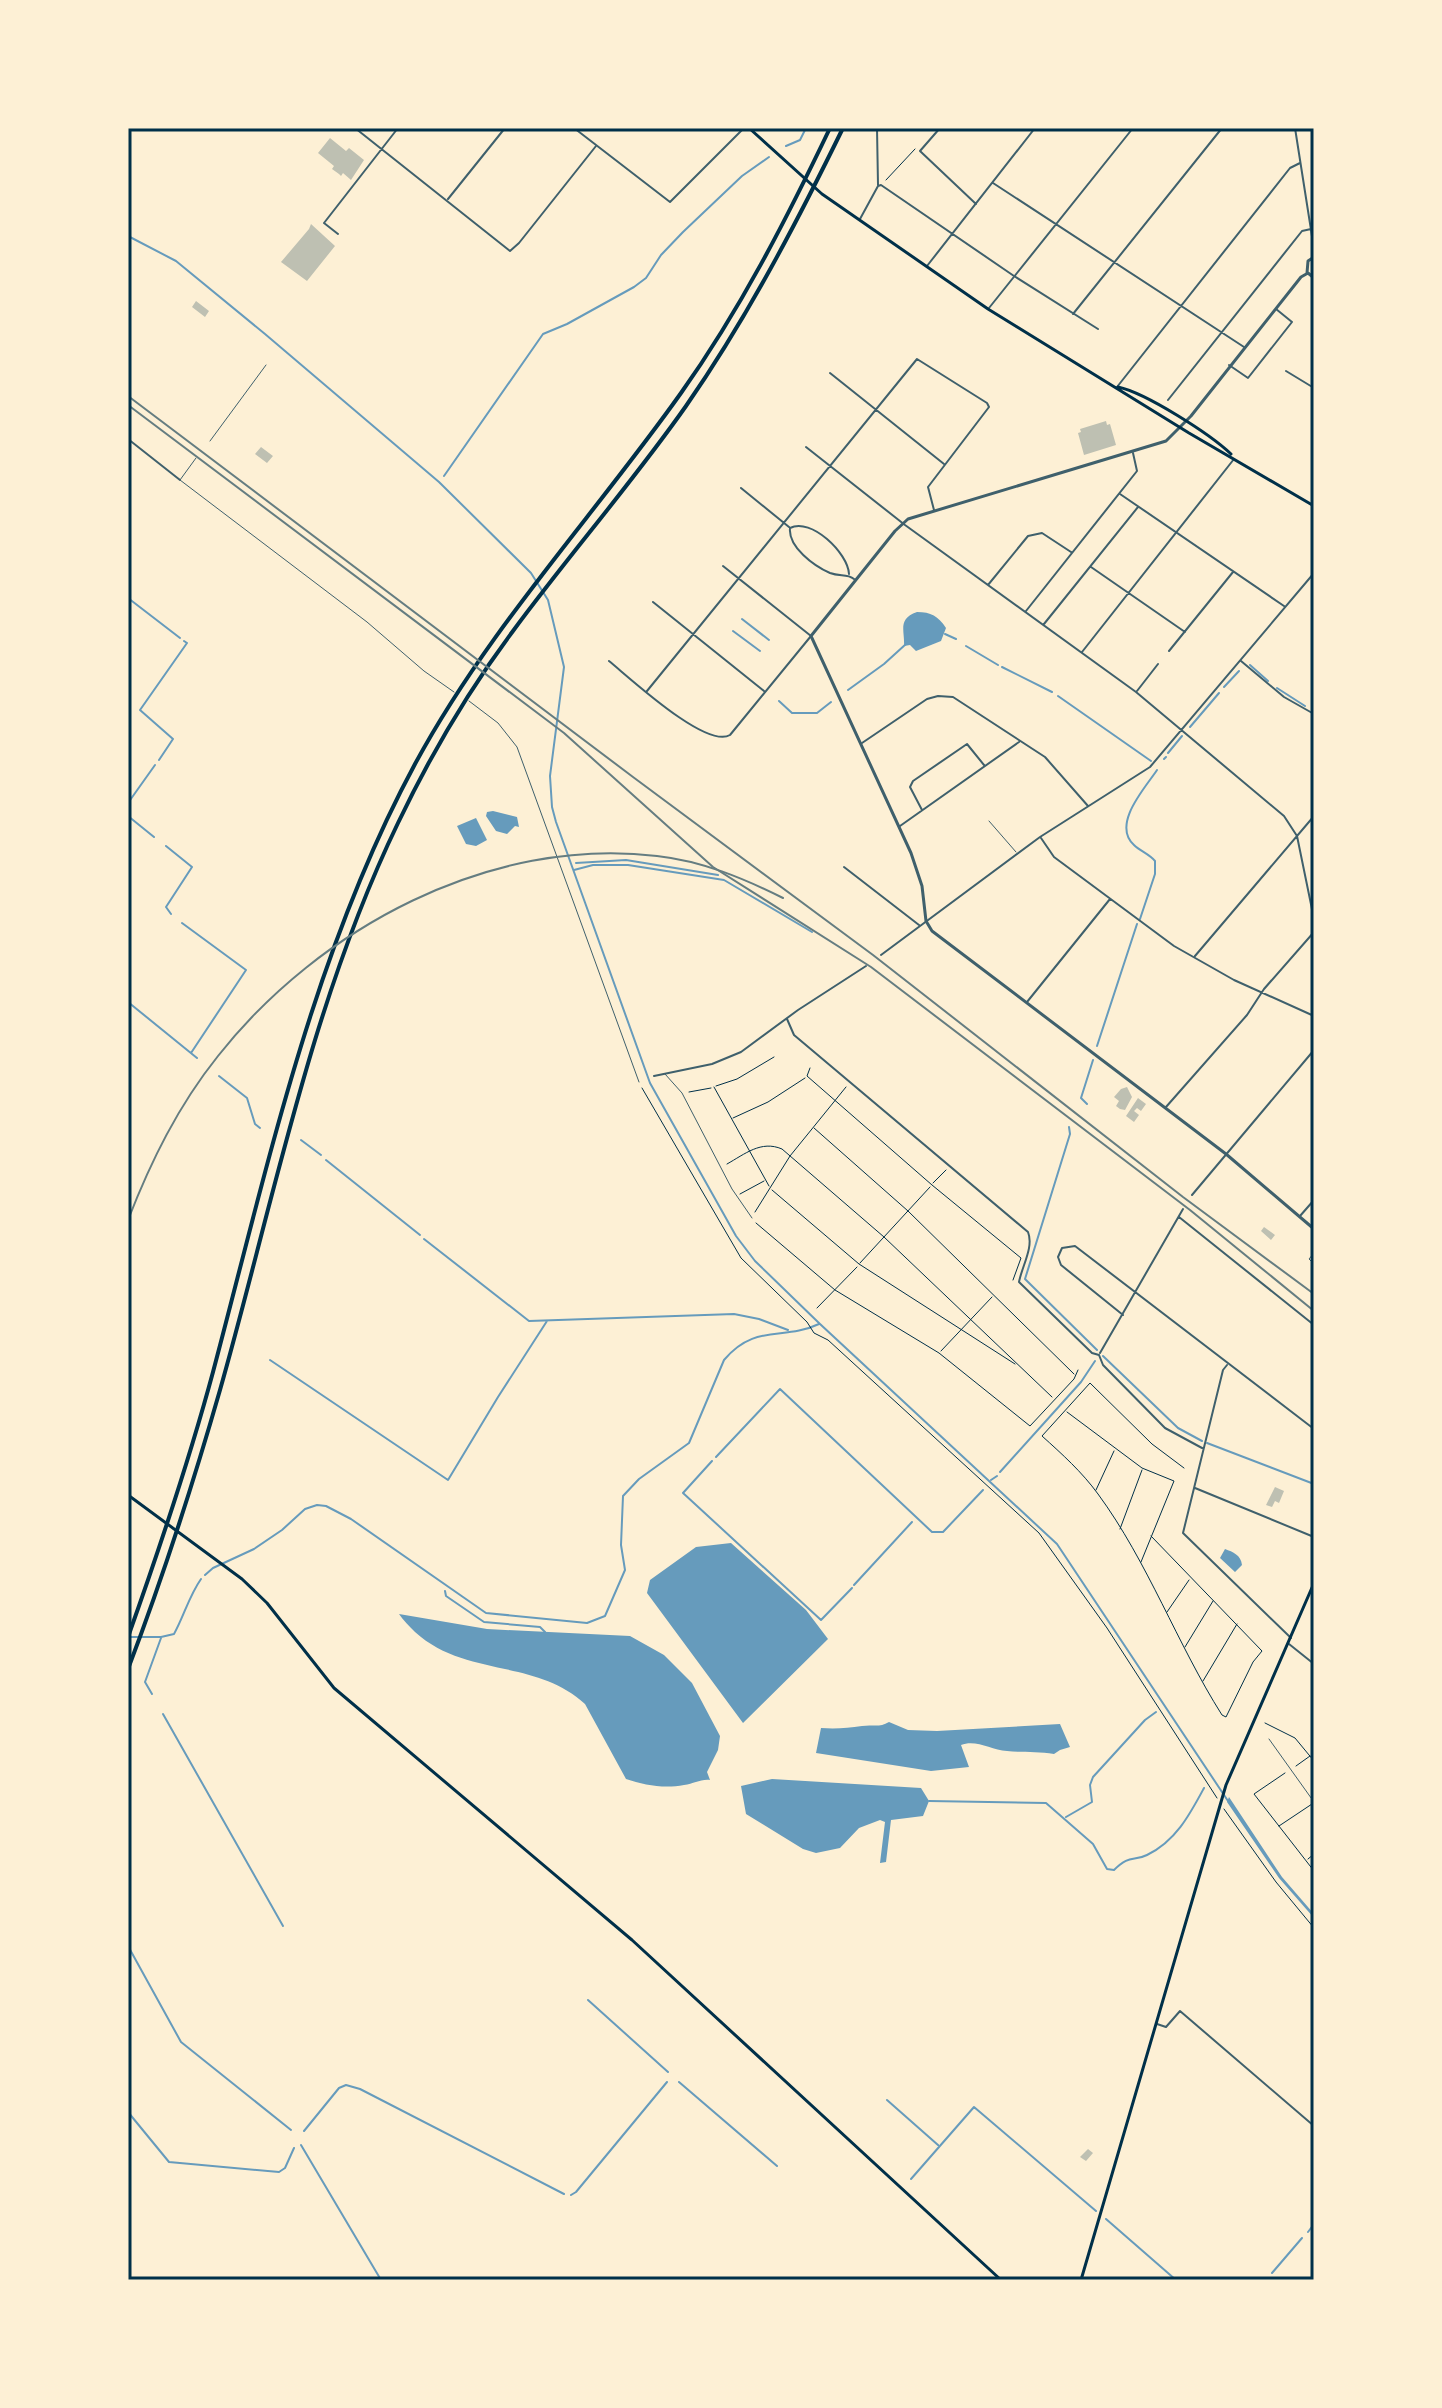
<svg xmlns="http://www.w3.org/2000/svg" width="1442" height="2408" viewBox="0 0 1442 2408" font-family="'Libre Baskerville',serif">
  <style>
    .water { fill: #669bbc }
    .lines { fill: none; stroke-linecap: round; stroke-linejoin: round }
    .stream { stroke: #669bbc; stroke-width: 2 }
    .building { fill: #bec0b2 }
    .path { stroke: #003049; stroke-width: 1 }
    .service { stroke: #3f606c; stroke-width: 1 }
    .minor { stroke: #3f606c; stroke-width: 2 }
    .tertiary { stroke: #3f606c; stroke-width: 3 }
    .secondary { stroke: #003049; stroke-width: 3 }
    .motorway { stroke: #003049; stroke-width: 4 }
    .tram { stroke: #657d81; stroke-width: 2 }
    .rail { stroke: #657d81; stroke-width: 2 }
    .neatline { fill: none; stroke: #003049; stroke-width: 3 }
  </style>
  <rect width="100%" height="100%" fill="#fdf0d5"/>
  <!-- water -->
  <path class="water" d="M917,612C931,612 938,616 946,628L941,641L916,651L910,645L904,646C905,631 897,619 917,612Z
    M493,811L517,817L519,827L515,826L507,834L496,831L486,816L487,812Z
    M476,818L487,840L476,846L466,844L457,826Z
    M731,1543L806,1610L828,1639L743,1723L647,1593L650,1580L696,1547Z
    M1225,1549C1233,1552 1241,1555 1242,1565L1235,1572L1220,1558Z
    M399,1614L487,1629L630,1636L664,1655L692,1683L720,1736L718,1750L707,1772L710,1780C700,1779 694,1784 684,1785C664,1789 644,1785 626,1779L585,1704C535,1658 466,1678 415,1632C409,1626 403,1620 399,1614Z
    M889,1722L908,1730L937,1731L1060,1724L1070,1747L1060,1750L1054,1754C1038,1751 1023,1753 1007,1751C991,1750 976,1739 961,1745L969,1767L931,1771L816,1753L821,1728C836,1729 848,1728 862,1726C873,1724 879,1728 889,1722Z
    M772,1779L921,1788L929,1801L923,1816L891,1820L886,1862L880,1863L885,1822L880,1820L859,1828L840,1848L816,1853L803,1849L746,1814L741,1786Z
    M1229,1797L1282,1877L1314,1914V1918L1279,1878L1227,1802Z"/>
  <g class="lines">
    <!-- stream -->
    <path class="stream" d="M786,146L800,140L806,128
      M128,236L176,261L265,334L439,482L531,573L548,600L564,667L550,776L552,807L556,822L650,1083L736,1236L755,1261L820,1324L1057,1544L1228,1801
      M444,476L543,334L567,324L634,287L646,278L661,255L683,232L742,176L769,157
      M128,598L180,638
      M742,619L769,640
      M733,631L760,651
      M945,634L956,639
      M966,646L998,665
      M1250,665L1268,681
      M1002,667L1052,692
      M1224,687L1239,671
      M1277,688L1305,706
      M848,690L884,664L906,644
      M1058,696L1151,761
      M779,701L792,713H817L831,702
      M1312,709L1314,711
      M1190,727L1219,693
      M1168,753L1182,736
      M1164,759L1166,757
      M159,760L173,739L140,710L187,643L184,641
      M128,803L155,765
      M128,816L154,837
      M166,846L192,867L166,907L171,914
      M576,863L626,860L718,875
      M574,870L593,865H628L724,880L812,932
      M1140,919L1155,874V861C1149,854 1140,851 1134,845C1111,824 1146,787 1157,770
      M182,923L246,970L191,1053
      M128,1002L197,1058
      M1097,1046L1137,924
      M219,1076L247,1098L255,1124L260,1128
      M1087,1104L1081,1098L1093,1060
      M1069,1127L1070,1134L1025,1279L1097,1350
      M301,1140L321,1155
      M326,1160L420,1235
      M424,1239L529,1321L734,1314L759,1319L788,1330
      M1103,1356L1178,1428L1202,1441
      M270,1360L448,1480L498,1397L547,1321
      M1207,1443L1314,1484
      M716,1457L780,1389L932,1532H943L983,1490
      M712,1461L683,1493L821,1620L852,1588
      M1000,1472L1081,1382L1095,1361
      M991,1480L997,1476
      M205,1575L213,1568L254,1549L282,1530L305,1509L317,1505L326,1506L351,1519L486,1613L587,1623L605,1616L625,1570L621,1545L623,1496L639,1479L689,1443L724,1360C755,1323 783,1341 819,1324
      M854,1585L912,1522
      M445,1591L446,1596L484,1622L540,1627L545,1632
      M129,1637H161L174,1634C184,1616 189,1596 201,1579
      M152,1694L145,1682L161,1638
      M163,1714L283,1926
      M929,1801L1046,1803L1093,1844L1107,1869L1114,1870C1130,1854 1133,1862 1147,1855C1176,1841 1190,1814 1204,1788
      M1066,1817L1092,1802L1090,1785L1093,1777L1145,1720L1156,1712
      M128,1946L181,2042L291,2130
      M588,2000L668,2072
      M679,2082L777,2166
      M887,2100L938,2145
      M128,2112L169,2162L279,2172L285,2168L294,2148
      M304,2131L339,2088L346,2085L360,2089L564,2194
      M301,2145L381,2280
      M911,2179L974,2107L1096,2211
      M571,2195L576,2192L667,2082
      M1106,2219L1176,2280
      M1308,2232L1314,2224
      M1272,2273L1302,2238
      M1267,2280L1268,2279"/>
  </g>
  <!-- building -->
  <path class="building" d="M330,138L346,151L349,148L364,160L351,180L343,173L341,176L339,174L332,169L334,166L318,153Z
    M311,224L335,246L307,281L281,262L309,229Z
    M196,301L209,311L205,317L192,307Z
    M1106,421L1107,425L1110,424L1116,445L1084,455L1078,433L1081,432L1080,429Z
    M261,447L273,456L267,463L255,454Z
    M1127,1087L1132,1097L1125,1110L1120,1109L1116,1106L1119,1101L1114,1097L1121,1089Z
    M1138,1098L1146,1104L1141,1111L1137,1108L1134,1111L1139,1115L1134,1122L1126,1116Z
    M1264,1227L1275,1235L1271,1240L1261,1231Z
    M1275,1487L1284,1491L1279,1503L1275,1501L1272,1507L1266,1505Z
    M1088,2149L1093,2153L1086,2161L1080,2157Z"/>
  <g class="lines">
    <!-- path -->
    <path class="path" d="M886,180L915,149
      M810,1068L807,1076L932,1185L1021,1258L1013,1280
      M716,1086L737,1079L774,1057
      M714,1087L769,1186
      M642,1088L741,1258L807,1322L814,1333L828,1340L1039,1533L1107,1628L1217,1798
      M689,1092L711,1088
      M733,1118L768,1102L805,1078
      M814,1128L908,1211L1074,1374
      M727,1164C745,1154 761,1140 782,1149L884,1237L1052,1397
      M933,1183L946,1170
      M772,1190L859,1264L1015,1364
      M740,1194L764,1181
      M755,1212L790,1156L846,1087
      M756,1223L835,1290L939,1353L1030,1426L1074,1379L1078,1370
      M860,1263L930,1187
      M817,1308L857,1267
      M941,1351L992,1297
      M1067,1412L1142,1468L1174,1481L1141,1562
      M1096,1490L1114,1451
      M1120,1529L1142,1470
      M1151,1536L1262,1651L1253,1662L1226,1717L1222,1715C1177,1644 1148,1562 1098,1494C1082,1472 1062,1454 1042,1436L1090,1383L1152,1444L1184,1468
      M1167,1612L1189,1580
      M1185,1647L1213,1601
      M1203,1681L1237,1624
      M1265,1723L1295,1738L1314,1761
      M1296,1766L1310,1756
      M1285,1773L1254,1794L1314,1871
      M1224,1809L1276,1882L1314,1928
      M1279,1826L1312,1804
      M1308,1859L1314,1854"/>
    <!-- service -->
    <path class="service" d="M210,441L266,365
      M196,458L180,480L367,622L424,671L454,692
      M469,701L498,723L517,747L639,1082
      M989,821L1016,852
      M665,1074L682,1093L732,1189L752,1218
      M1314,1253L1309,1259L1314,1264
      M1269,1739L1314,1802"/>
    <!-- minor -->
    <path class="minor" d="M355,128L510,251L519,243L596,146
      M574,128L670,202L744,128
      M877,128L878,185
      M940,128L920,151L976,204
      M1295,128L1314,249
      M993,183L1244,347
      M878,186L881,185L1014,276L1098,329
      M448,199L505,128
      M860,219L878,186
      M338,234L324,223L398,128
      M927,266L1035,128
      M989,308L1133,128
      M1073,314L1222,128
      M1229,365L1248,378L1292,322L1276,309
      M1286,371L1314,388
      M830,373L944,464
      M1117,387L1290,168L1300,163
      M1168,400L1302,231L1311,229
      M128,439L180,480
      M806,447L905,525L1136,692L1284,816L1297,836L1314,919
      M741,488L789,527
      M1120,494L1284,606
      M1091,567L1185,632
      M849,574C848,553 811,517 790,528C788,547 814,566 830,573C840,577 847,573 854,579
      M988,585L1028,536L1042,533L1071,552
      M653,602L764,691
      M1026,611L1137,471L1133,453
      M1044,624L1138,507
      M1169,651L1233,572
      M1082,652L1234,459
      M609,661C630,678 706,749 730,735L811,636L723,566
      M1241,661L1284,697L1314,714
      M647,691L917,359L987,403L989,407L928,487L934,510
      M1137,691L1158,664
      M862,743L927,699L938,696L953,697L1045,757L1088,806
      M922,810L910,787L913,781L967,744L984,765
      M900,826L1019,742
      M1041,838L1054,857L1174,946L1234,980L1314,1016
      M844,867L919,925
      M881,955L1040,837L1150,767L1314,573
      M1195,956L1314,816
      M1027,1002L1110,899
      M787,1019L794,1035L1028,1232C1034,1247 1022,1266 1019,1282L1092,1353L1099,1355
      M654,1076L712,1064L741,1052L798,1010L866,966
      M1166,1107L1247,1015L1264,989L1314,932
      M1192,1195L1314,1050
      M1300,1216L1314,1200
      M1179,1217L1314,1325
      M1123,1315L1061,1265L1058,1257L1062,1248L1075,1246L1314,1429
      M1100,1353L1183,1209
      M1099,1355L1103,1365L1165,1428L1202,1448
      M1227,1365L1223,1370L1183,1533L1291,1638
      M1195,1488L1314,1537
      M1289,1644L1314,1664
      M1157,2024L1166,2027L1180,2011L1314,2126"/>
    <!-- tertiary -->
    <path class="tertiary" d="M1307,273L1308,261L1314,257
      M1308,273L1301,277L1191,416L1166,441L908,519L895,531L811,636L911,853L922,886L926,921L932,931L1226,1154L1314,1229
      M1308,273L1314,278"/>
    <!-- secondary -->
    <path class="secondary" d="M749,128L822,194L988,309L1189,433L1314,506
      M1118,387C1146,393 1210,434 1231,454
      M128,1495L242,1579L267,1603L334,1688L632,1940L1001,2280
      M1081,2280L1226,1785L1314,1583"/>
    <!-- motorway -->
    <path class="motorway" d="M128,1637C159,1550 189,1461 213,1372C268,1165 313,953 415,764C488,629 593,517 681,393C740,310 786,220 830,128
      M128,1669C163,1577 193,1484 220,1390C274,1200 311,1003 398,823C430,756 468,691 513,631C569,555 632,483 686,406C747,318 796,224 843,128"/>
    <!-- tram -->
    <path class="tram" d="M128,405L564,733L713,867L871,967L1190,1210L1314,1311"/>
    <!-- rail -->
    <path class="rail" d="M128,396L633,777L873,955L1183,1197L1314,1294
      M128,1220C151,1161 178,1106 218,1056C319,928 490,836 657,856C702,861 743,878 783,898"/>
  </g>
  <!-- border -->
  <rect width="1442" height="2408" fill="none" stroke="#fdf0d5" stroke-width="260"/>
  <rect x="130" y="130" width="1182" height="2148" class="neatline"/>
</svg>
